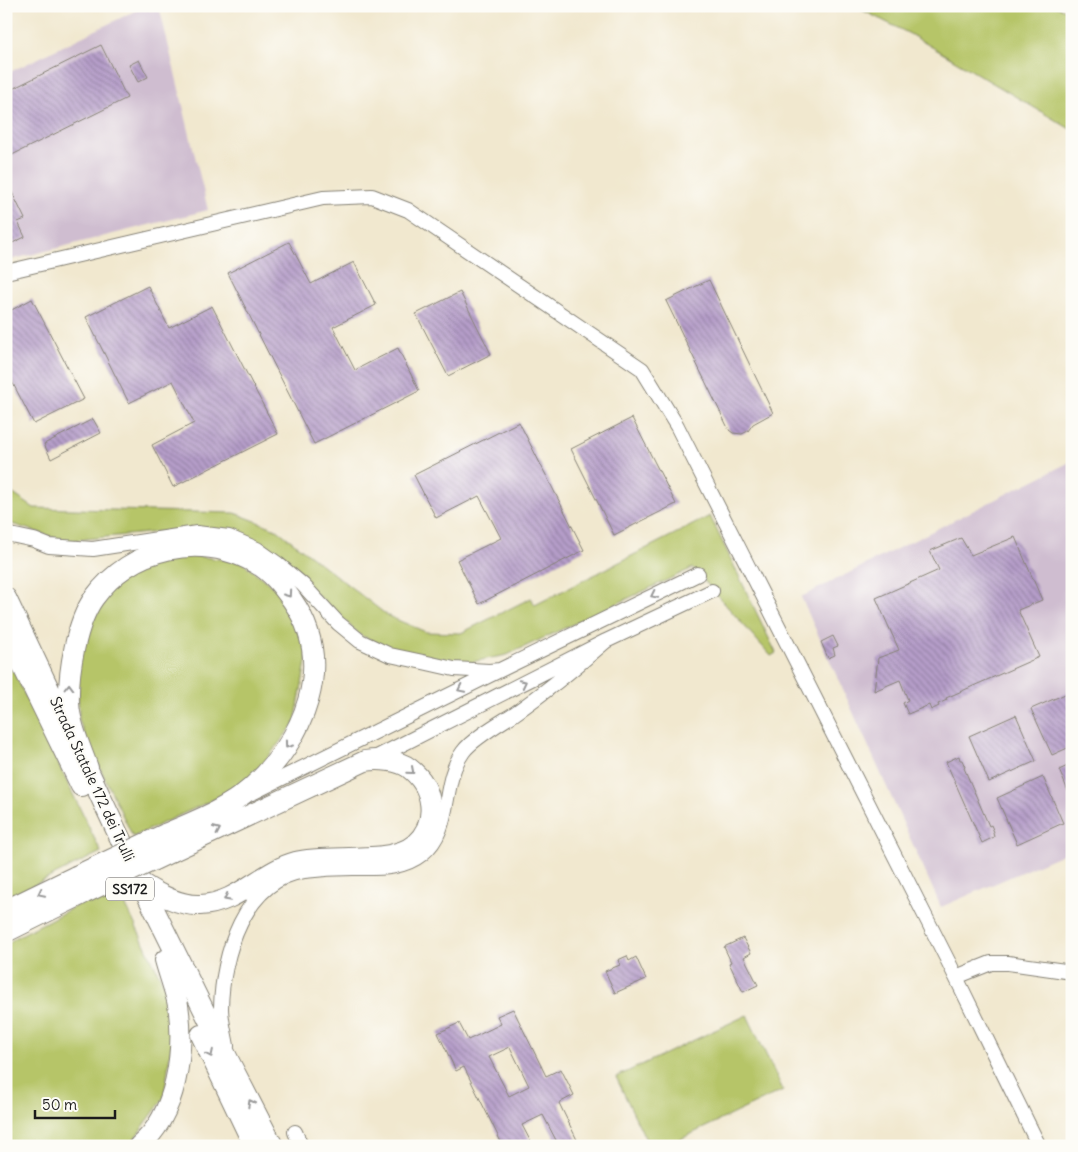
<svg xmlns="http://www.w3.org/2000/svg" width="1078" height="1152" viewBox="0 0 1078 1152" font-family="Delius,sans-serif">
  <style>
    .industrial { fill: #cfbdd0 }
    .grass { fill: #b6c568; stroke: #697042 }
    .building { fill: url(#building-back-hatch); fill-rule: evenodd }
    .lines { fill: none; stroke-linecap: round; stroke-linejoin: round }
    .minor-casing { stroke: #868276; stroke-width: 16 }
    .highway-casing { stroke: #868276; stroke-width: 22 }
    .minor { stroke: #fff; stroke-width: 14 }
    .highway { stroke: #fff; stroke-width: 20 }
    .highway-bridge-casing { stroke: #868276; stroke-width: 22; stroke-linecap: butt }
    .highway-bridge { stroke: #fff; stroke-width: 20 }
    .oneway { stroke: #999 }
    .labels { text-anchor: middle; stroke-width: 4.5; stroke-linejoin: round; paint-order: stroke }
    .shield { fill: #fdfcf7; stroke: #605f5e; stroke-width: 1 }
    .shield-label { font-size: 14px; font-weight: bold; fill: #1c1c1c }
    .street-label { font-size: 15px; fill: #1c1c1c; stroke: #fdfcf7 }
  </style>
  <defs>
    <pattern id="building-back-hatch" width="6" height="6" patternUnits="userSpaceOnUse" patternTransform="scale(1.25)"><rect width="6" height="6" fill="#b59dc9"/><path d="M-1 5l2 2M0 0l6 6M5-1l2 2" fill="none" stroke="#927fa2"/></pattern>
  </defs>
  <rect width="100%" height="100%" fill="#fdfcf7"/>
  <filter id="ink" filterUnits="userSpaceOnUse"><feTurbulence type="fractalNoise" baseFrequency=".02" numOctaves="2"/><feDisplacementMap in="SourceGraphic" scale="10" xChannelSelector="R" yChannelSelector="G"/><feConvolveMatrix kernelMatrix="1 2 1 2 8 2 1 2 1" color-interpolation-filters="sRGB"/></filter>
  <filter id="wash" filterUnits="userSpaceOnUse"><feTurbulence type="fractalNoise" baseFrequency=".0096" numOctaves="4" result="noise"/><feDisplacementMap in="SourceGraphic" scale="20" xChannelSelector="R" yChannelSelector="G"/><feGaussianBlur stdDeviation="1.12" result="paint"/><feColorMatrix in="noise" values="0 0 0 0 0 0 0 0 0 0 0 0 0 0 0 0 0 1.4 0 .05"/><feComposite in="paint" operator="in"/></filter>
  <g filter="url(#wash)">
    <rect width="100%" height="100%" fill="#f1e8cf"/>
    <!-- industrial -->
    <path class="industrial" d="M145,6H159L208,210L6,261V74Z
      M1072,461V850L941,907L801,597Z"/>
    <!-- grass -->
    <path class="grass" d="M854,6H1054L1072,12V130L910,34Z
      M6,489L34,508L235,513L276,529L388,616L426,632L461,633L531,598L535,605L710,516L776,653L771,656L693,568L507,655L461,664L417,660L360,635L277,557L189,529L65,541L6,522Z
      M172,553L242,562L283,595L308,651L295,723L253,776L221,796L133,837L86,739L79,720L77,652L86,625L112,585Z
      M6,656L101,852L6,899Z
      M116,885L167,991L174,1025L164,1098L129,1146H6V945L15,938Z
      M747,1015L783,1090L666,1146H649L616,1077Z"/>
    <g id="blocks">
      <!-- building -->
      <path class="building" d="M101,45L127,98L6,158V92Z
        M139,60L148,77L138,82L129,65Z
        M6,180L25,219L18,222L25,237L6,246Z
        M289,242L311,284L354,262L376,305L333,327L355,370L398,348L419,391L314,444L228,273Z
        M709,280L773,413L753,424L748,431L742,434L733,433L729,430L666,301Z
        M148,286L169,328L212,306L278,434L173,487L152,445L194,423L173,381L129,403L86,317Z
        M460,292L491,354L448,376L416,314Z
        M32,299L84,399L34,424L6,370V313Z
        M632,418L676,504L614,535L571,449Z
        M93,419L101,433L51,459L44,444Z
        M519,422L584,550L479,604L457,560L501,538L479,496L436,518L414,475Z
        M1015,537L1042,600L1018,610L1039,657L946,698L947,700L938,704L939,706L931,710L929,705L908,714L903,703L908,700L900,680L874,691L878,658L899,650L876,598L939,570L930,551L961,538L971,555Z
        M833,636L838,646L833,648L835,655L828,658L821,642Z
        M1072,691V746L1052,755L1031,709Z
        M1016,715L1036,761L989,782L969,736Z
        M959,756L960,760H962L965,767L964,768L989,826L991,825L994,832L993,833L994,837L982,843L946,762Z
        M1072,764V800L1059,770Z
        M1043,777L1063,823L1017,844L997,798Z
        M743,938L751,953L744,957L758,985L743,992L729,963L731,962L724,947Z
        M627,956L629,961L636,957L646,979L615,993L605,971L620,965L618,960Z
        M513,1009L546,1076L561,1069L574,1095L559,1103L580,1146H559L543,1115L522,1125L533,1146H503L464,1067L456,1071L438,1033L459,1023L468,1040L501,1024L497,1016ZM510,1047L529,1086L509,1096L489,1057Z"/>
    </g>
  </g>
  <g filter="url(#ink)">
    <use href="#blocks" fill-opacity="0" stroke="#868276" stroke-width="1"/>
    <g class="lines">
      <defs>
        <path id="minor" d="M6,272L323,198L372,196L408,210L642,369L677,426L948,961L1039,1146
          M6,534L34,540L49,546L93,549L197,533L229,537L257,549L278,564L303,585L338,623L360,641L390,655L423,662L454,669L489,671L500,670
          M373,759L606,641L712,591
          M252,793L500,670L698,574
          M956,977L991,963H1008L1072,972
          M227,1046C225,1034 221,1020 221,1008C222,956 244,880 304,871C320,869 337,868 353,868C377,868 402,870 422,854C454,829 440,783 463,752C472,739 500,723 514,714C547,691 576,667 606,641
          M295,1132L301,1146"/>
        <path id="highway" d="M6,598L67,727
          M6,632L81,786
          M82,757L141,883L229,1061L273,1146
          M88,768C81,748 70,725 69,703C68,672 76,623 94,598C131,547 200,532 255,563C271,571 282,586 292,600C337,664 304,740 251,788C227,809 195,821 165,834
          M141,883C158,894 179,906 200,905C237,904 262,871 296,862C328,853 390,866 415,844C439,822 434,787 409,768C399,760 378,759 365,761L173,851
          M6,910L76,876
          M6,932L85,893
          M201,1035L254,1146
          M139,1146C177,1115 185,1050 178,1005C175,990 169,975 165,960"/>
      </defs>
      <!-- minor casing -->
      <use href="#minor" class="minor-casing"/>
      <!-- highway casing -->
      <use href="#highway" class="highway-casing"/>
      <!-- minor -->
      <use href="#minor" class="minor"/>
      <!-- highway -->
      <use href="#highway" class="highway"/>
      <defs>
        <path id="highway-bridge" d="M76,876L165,834
          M85,893L173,851"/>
      </defs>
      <!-- highway-bridge casing -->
      <use href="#highway-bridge" class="highway-bridge-casing"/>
      <!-- highway-bridge -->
      <use href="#highway-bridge" class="highway-bridge"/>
    </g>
    <!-- one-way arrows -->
    <defs><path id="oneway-chevron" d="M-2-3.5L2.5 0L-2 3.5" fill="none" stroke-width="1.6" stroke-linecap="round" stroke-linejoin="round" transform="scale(1.25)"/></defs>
    <g class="oneway">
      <use href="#oneway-chevron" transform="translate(288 594) rotate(55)"/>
      <use href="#oneway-chevron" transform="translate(654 595) rotate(154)"/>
      <use href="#oneway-chevron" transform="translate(523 683) rotate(-27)"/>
      <use href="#oneway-chevron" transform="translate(69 687) rotate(-89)"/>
      <use href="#oneway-chevron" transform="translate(461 689) rotate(154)"/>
      <use href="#oneway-chevron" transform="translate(288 745) rotate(126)"/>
      <use href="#oneway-chevron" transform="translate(411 771) rotate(41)"/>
      <use href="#oneway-chevron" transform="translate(217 830) rotate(-25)"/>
      <use href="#oneway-chevron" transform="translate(41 893) rotate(154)"/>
      <use href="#oneway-chevron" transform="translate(227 898) rotate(153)"/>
      <use href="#oneway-chevron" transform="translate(210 1054) rotate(64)"/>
      <use href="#oneway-chevron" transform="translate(251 1103) rotate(-118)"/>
    </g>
  </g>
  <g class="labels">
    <!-- shield labels -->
    <rect class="shield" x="106" y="877.5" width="48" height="23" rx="4"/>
    <g class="shield-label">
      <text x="130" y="894">SS172</text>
    </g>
    <!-- street labels -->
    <g class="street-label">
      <text transform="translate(92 779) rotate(65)" y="5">Strada Statale 172 dei Trulli</text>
    </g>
  </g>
  <!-- margin -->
  <rect width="1078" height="1152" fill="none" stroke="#fdfcf7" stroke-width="25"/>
  <!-- scale -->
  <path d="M35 1110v8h80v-8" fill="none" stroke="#1c1c1c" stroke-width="2.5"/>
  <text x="42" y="1110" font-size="15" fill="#1c1c1c" stroke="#fdfcf7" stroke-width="4" paint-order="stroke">50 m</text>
</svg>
